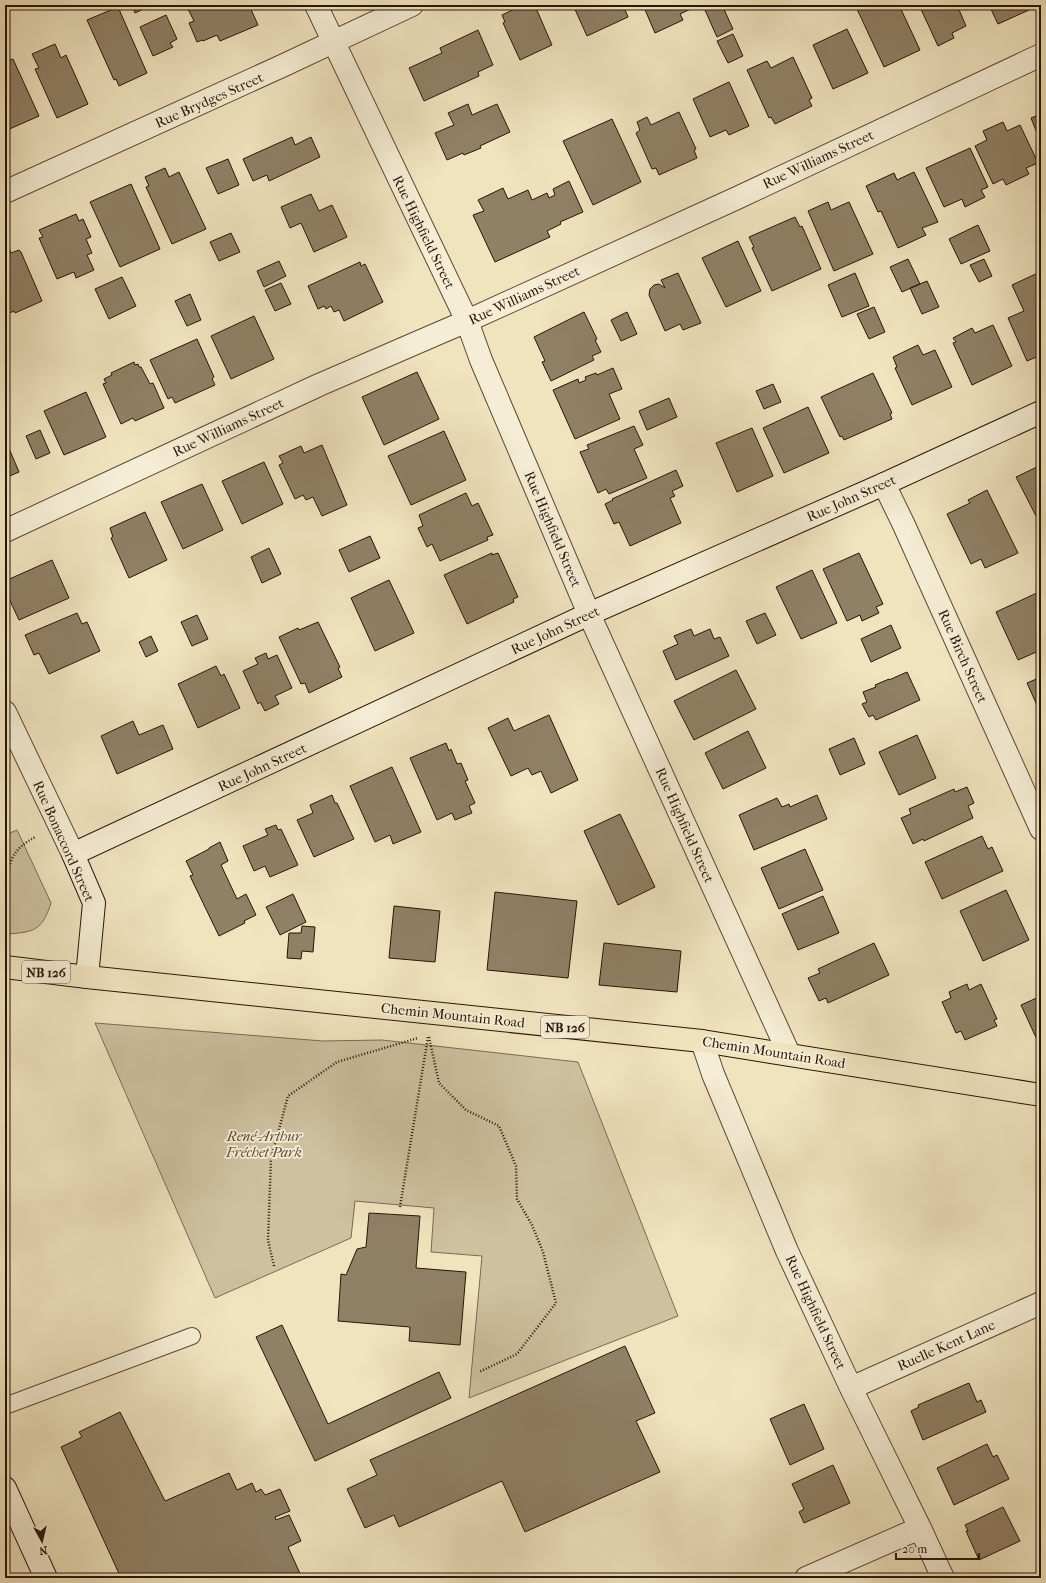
<svg xmlns="http://www.w3.org/2000/svg" width="1046" height="1583" viewBox="0 0 1046 1583" font-family="'IM FELL French Canon',serif">
  <style>
    .green { fill: #cec1a0; stroke: #7c6a53 }
    .building { fill: #908066; stroke: #291406 }
    .lines { fill: none; stroke-linecap: round; stroke-linejoin: round }
    .lane-casing { stroke: #5b4834; stroke-width: 18 }
    .street-casing { stroke: #5b4834; stroke-width: 24 }
    .secondary-casing { stroke: #291406; stroke-width: 24 }
    .primary-casing { stroke: #291406; stroke-width: 24 }
    .path { stroke: #291406; stroke-width: 2.5; stroke-dasharray: 1 2; stroke-linecap: butt }
    .lane { stroke: #f5edd5; stroke-width: 16 }
    .street { stroke: #f5edd5; stroke-width: 22 }
    .secondary { stroke: #f5edd5; stroke-width: 22 }
    .primary { stroke: #f0e4bf; stroke-width: 22 }
    .labels { text-anchor: middle; stroke-width: 3.5; stroke-linejoin: round; paint-order: stroke }
    .shield { fill: #f5edd5; stroke: #654; stroke-width: 1 }
    .shield-label { font-size: 13px; font-weight: bold; fill: #291406 }
    .street-label { font-size: 14px; fill: #291406; stroke: #f5edd5 }
    .park-label { font-size: 14px; font-style: italic; fill: #5b4834; stroke: #f5edd5 }
  </style>
  <rect width="100%" height="100%" fill="#f0e4bf"/>
  <filter id="stains"><feTurbulence type="fractalNoise" baseFrequency=".005" numOctaves="4"/><feColorMatrix values="0 0 0 0 .2 0 0 0 0 .09 0 0 0 0 .02 0 0 0 .5 -.17"/></filter>
  <radialGradient id="worn" r=".72"><stop offset=".6" stop-color="#630" stop-opacity="0"/><stop offset="1" stop-color="#630" stop-opacity=".3"/></radialGradient>
  <!-- green -->
  <path class="green" d="M17,830L51,903C42,931 34,932 7,934H5V835Z
    M95,1023L323,1041L382,1040L578,1062L678,1316L469,1398L482,1256L431,1252L434,1208L355,1201L351,1238L215,1298Z"/>
  <!-- building -->
  <path class="building" d="M132,5H152L135,13Z
    M193,5H249L258,25L220,41L217,35L203,41L202,40L197,42L189,23L194,21L187,7Z
    M523,5H531L533,9L536,8L552,45L520,60L503,23L505,22L502,15Z
    M573,5H623L628,17L587,36Z
    M643,5H699L680,14L683,20L655,33Z
    M716,5H722L733,29L717,37L705,10Z
    M865,5H899L920,50L884,67L857,9Z
    M919,5H957L966,26L952,33L954,38L938,46Z
    M989,5H1040L998,24Z
    M118,7L147,73L119,86L116,79L114,80L87,20Z
    M166,15L177,39L170,43L173,47L153,56L140,27Z
    M847,29L868,73L833,89L813,45Z
    M478,30L493,65L478,72L479,76L424,101L409,68L442,53L440,48Z
    M733,34L743,56L728,63L717,41Z
    M55,44L61,58L66,55L88,104L57,118L35,69L39,68L32,54Z
    M793,57L812,98L809,100L812,106L775,124L771,117L769,118L747,70L767,61L771,68Z
    M13,59L39,116L5,131V62Z
    M729,82L749,126L729,135L726,130L710,137L693,99Z
    M468,104L472,115L497,104L510,132L480,146L481,148L464,155L463,153L447,160L435,133L454,125L448,113Z
    M679,112L696,149L694,150L697,158L659,175L656,168L652,169L636,133L640,130L637,122L647,117L651,125Z
    M1041,114V143L1031,118Z
    M612,119L641,182L593,205L563,141Z
    M1003,122L1007,131L1020,125L1038,163L1026,168L1029,174L1006,185L1003,179L993,184L975,146L987,140L983,131Z
    M292,137L295,145L311,137L320,157L269,181L267,175L253,181L243,159Z
    M970,148L988,187L981,190L985,197L965,207L962,199L944,207L926,168Z
    M228,159L239,185L218,194L206,168Z
    M165,168L169,177L179,172L206,229L172,244L146,187L149,186L145,177Z
    M914,172L938,222L922,228L926,235L898,248L881,211L878,212L866,186L894,173L897,180Z
    M569,181L583,212L560,222L561,224L547,231L550,237L495,262L473,215L484,211L478,200L503,188L508,199L528,190L532,200L547,193L549,198L555,195L553,189Z
    M131,184L160,249L120,267L90,202Z
    M311,194L319,211L332,205L347,237L314,252L301,223L290,228L281,207Z
    M828,202L831,210L849,202L873,254L834,271L808,211Z
    M76,214L79,221L83,219L91,237L86,239L92,253L87,255L94,270L76,278L74,272L57,279L39,238L43,237L39,230Z
    M795,217L800,227L802,226L821,269L772,291L752,248L754,247L749,237Z
    M978,225L990,251L961,264L949,239Z
    M231,233L240,252L219,261L210,242Z
    M738,241L761,291L726,307L702,258Z
    M10,250L11,253L19,250L21,252L42,301L15,313L14,311L5,315V252Z
    M908,259L920,284L902,292L890,267Z
    M984,259L992,276L979,282L970,265Z
    M279,261L286,276L264,287L257,271Z
    M360,262L361,266L365,264L383,302L344,321L339,310L334,312L331,306L326,309L324,306L318,309L308,286Z
    M1040,272L1041,355L1027,361L1008,318L1024,311L1012,285Z
    M678,273L701,323L683,330L680,324L665,331L649,295L650,289L654,285L659,284L665,288L661,280Z
    M855,273L869,306L842,317L828,285Z
    M122,277L136,306L109,319L95,289Z
    M927,281L939,307L922,314L910,288Z
    M281,283L291,304L275,311L265,290Z
    M190,294L201,320L187,326L175,301Z
    M874,307L885,332L869,339L857,314Z
    M584,312L597,339L595,340L601,352L592,356L594,360L551,381L542,362L545,361L534,337Z
    M627,312L637,334L621,341L611,320Z
    M254,316L274,359L231,379L211,336Z
    M993,325L1012,366L972,385L953,343L956,342L953,338L972,328L975,333Z
    M197,339L214,377L212,379L215,385L175,403L172,397L168,399L150,360Z
    M918,345L923,355L935,350L952,387L912,405L895,368L897,367L893,357Z
    M134,362L135,365L138,364L139,367H141L150,384L153,383L164,408L135,421L133,418L121,424L103,384L106,383L104,379L112,375L111,373Z
    M613,368L622,389L609,394L620,419L575,439L553,390L578,379L579,383L586,380L585,377L596,373L597,375Z
    M417,372L439,419L384,445L362,397Z
    M873,373L892,413L890,414L892,419L844,440L842,436L840,437L821,397Z
    M773,384L781,402L764,409L756,391Z
    M86,392L106,437L64,455L44,411Z
    M669,398L677,417L647,430L639,411Z
    M808,407L829,453L784,473L763,428Z
    M634,426L643,445L634,449L647,478L609,494L606,489L598,493L580,452L589,449L587,445Z
    M752,428L773,476L737,492L716,443Z
    M40,430L50,453L36,459L26,436Z
    M444,431L466,480L411,505L388,456Z
    M5,439L19,472L5,478Z
    M322,445L347,505L322,516L313,497L306,500L303,495L295,499L279,465L283,463L279,456L301,446L304,453Z
    M264,462L283,504L242,524L222,481Z
    M1041,465V513L1036,516L1016,477Z
    M676,470L683,486L672,491L675,496L670,498L681,523L630,546L619,522L614,524L605,504L613,500L612,499Z
    M202,484L223,530L183,549L161,502Z
    M987,490L1018,553L985,568L981,559L971,564L947,514L970,503L968,500Z
    M466,493L472,506L478,503L493,535L487,537L488,540L440,561L432,544L427,547L418,528L423,526L419,515Z
    M145,512L167,560L129,578L111,538L113,537L110,528Z
    M370,536L380,558L349,572L339,550Z
    M269,548L281,574L262,583L251,557Z
    M492,553V555L498,553L518,597L513,599L514,602L467,624L444,575Z
    M859,553L883,604L876,607L879,613L862,621L860,615L847,621L823,569Z
    M52,560L69,598L19,620L5,590V581Z
    M812,570L837,623L801,639L776,587Z
    M389,580L414,633L375,651L351,598Z
    M1041,591V650L1018,660L996,612Z
    M77,613L82,624L87,622L100,651L49,674L39,653L34,655L25,635Z
    M765,613L776,635L757,644L746,621Z
    M197,615L208,639L192,646L181,622Z
    M318,622L340,667L338,668L342,677L309,693L305,683L301,684L279,637L298,628L299,630Z
    M891,625L901,648L871,662L861,639Z
    M691,629L694,636L710,629L714,639L720,637L729,656L676,680L663,651L678,644L674,636Z
    M151,636L158,651L146,657L139,642Z
    M266,653L268,659L277,655L292,688L275,696L279,704L265,711L260,702L258,704L243,671L258,664L255,658Z
    M216,666L221,676L224,674L240,708L198,728L178,684Z
    M736,670L756,709L694,740L674,701Z
    M907,672L920,700L876,720L873,715L869,717L862,704L867,702L863,692L876,687L875,685L889,679V680Z
    M1041,677V714L1027,683Z
    M549,715L578,780L551,793L541,771L532,775L528,768L511,776L488,728L508,718L514,731Z
    M133,721L139,735L163,725L173,749L117,774L101,736Z
    M748,731L766,768L723,789L705,753Z
    M917,735L936,778L899,795L879,752Z
    M854,738L865,764L840,775L829,749Z
    M446,743L449,751L451,749L457,764L461,763L468,780L465,781L475,803L469,806L472,813L455,820L452,813L437,820L410,758Z
    M392,767L421,832L393,844L390,835L375,842L350,786Z
    M967,787L974,803L968,806L973,818L924,841L923,839L913,844L901,818L911,814L909,809L954,789L955,792Z
    M332,795L335,803H337L354,839L314,857L297,820L313,813L310,805Z
    M817,795L827,819L754,850L739,815L777,798L782,807L789,804L790,807Z
    M620,814L655,887L618,905L584,831Z
    M276,825L278,830L281,829L298,865L270,877L265,866L254,871L243,846L268,835L265,829Z
    M982,836L988,849L992,847L1003,871L942,899L925,862Z
    M220,842L228,861L221,865L237,899L246,894L256,915L244,921L245,923L219,936L190,876L193,875L186,861L209,849V848Z
    M805,849L823,890L779,909L761,868Z
    M1006,890L1029,940L983,961L960,911Z
    M495,892L577,901L568,978L487,970Z
    M293,894L306,922L280,935L266,907Z
    M823,896L839,933L798,950L782,914Z
    M394,906L440,911L435,962L389,958Z
    M302,926L315,927L313,952L302,951L301,959L287,958L289,933H301Z
    M604,943L681,951L677,992L599,985Z
    M874,943L889,975L828,1003L826,998L819,1001L808,978L820,973L818,969Z
    M967,984L969,990L981,984L997,1019L994,1020L997,1026L965,1040L961,1031L956,1033L942,1002L951,998L949,992Z
    M1041,996V1043L1039,1044L1021,1005Z
    M369,1213L420,1216L416,1268L466,1272L460,1345L409,1341L410,1327L338,1321L341,1274L346,1275L357,1249L366,1247Z
    M282,1325L328,1424L439,1372L451,1398L315,1461L256,1337Z
    M625,1346L655,1413L636,1421L660,1472L525,1532L502,1481L399,1527L394,1515L365,1528L347,1489L377,1475L370,1460Z
    M969,1383L977,1402L981,1400L986,1412L923,1440L911,1411L919,1407L918,1405Z
    M804,1404L824,1449L790,1465L770,1419Z
    M120,1412L165,1501L229,1473L237,1490L252,1483L256,1492L261,1489L265,1495L280,1489L290,1511L275,1517L276,1520L289,1515L301,1541L288,1547L302,1578H121L61,1447L82,1437L79,1432Z
    M987,1444L993,1457L997,1455L1009,1479L954,1505L937,1468Z
    M833,1465L850,1503L804,1523L799,1512L804,1509L792,1484Z
    M1003,1507L1020,1541L979,1560L966,1531H968L965,1525Z"/>
  <g class="lines">
    <defs>
      <path id="lane" d="M5,1406L192,1336"/>
      <path id="street" d="M316,5L467,321L481,360L589,614L789,1054
        M5,192L282,66L412,5
        M884,484L903,523L1041,829
        M5,531L319,385L467,321L737,198L1041,55
        M5,712L73,854
        M702,1041L713,1074L787,1251L851,1388L920,1528L943,1578
        M851,1388L1041,1303
        M806,1578L920,1528"/>
      <path id="secondary" d="M87,977L94,903L73,854L589,614L884,484L1041,412
        M5,1488L46,1578"/>
      <path id="primary" d="M5,967L87,977L702,1041L1041,1095"/>
    </defs>
    <!-- lane casing -->
    <use href="#lane" class="lane-casing"/>
    <!-- street casing -->
    <use href="#street" class="street-casing"/>
    <!-- secondary casing -->
    <use href="#secondary" class="secondary-casing"/>
    <!-- primary casing -->
    <use href="#primary" class="primary-casing"/>
    <!-- path -->
    <path class="path" d="M5,881C9,874 8,866 12,859C17,848 25,843 35,837
      M429,1037L439,1083L466,1110L499,1126L516,1166L517,1199L532,1225L543,1252L556,1303L517,1354L479,1372
      M400,1207L428,1037
      M274,1266L268,1240L271,1159L288,1096L337,1062L418,1038"/>
    <!-- lane -->
    <use href="#lane" class="lane"/>
    <!-- street -->
    <use href="#street" class="street"/>
    <!-- secondary -->
    <use href="#secondary" class="secondary"/>
    <!-- primary -->
    <use href="#primary" class="primary"/>
  </g>
  <g class="labels">
    <!-- shield labels -->
    <g class="shield">
      <rect x="22" y="961" width="48" height="22" rx="3"/>
      <rect x="541" y="1016" width="48" height="22" rx="3"/>
    </g>
    <g class="shield-label">
      <text x="46" y="977">NB 126</text>
      <text x="565" y="1032">NB 126</text>
    </g>
    <!-- street labels -->
    <g class="street-label">
      <text transform="translate(209 100) rotate(-24)" y="5">Rue Brydges Street</text>
      <text transform="translate(818 159) rotate(-25)" y="5">Rue Williams Street</text>
      <text transform="translate(424 232) rotate(64)" y="5">Rue Highfield Street</text>
      <text transform="translate(524 295) rotate(-25)" y="5">Rue Williams Street</text>
      <text transform="translate(228 427) rotate(-25)" y="5">Rue Williams Street</text>
      <text transform="translate(851 498) rotate(-24)" y="5">Rue John Street</text>
      <text transform="translate(553 529) rotate(67)" y="5">Rue Highfield Street</text>
      <text transform="translate(555 630) rotate(-25)" y="5">Rue John Street</text>
      <text transform="translate(963 656) rotate(66)" y="5">Rue Birch Street</text>
      <text transform="translate(262 767) rotate(-25)" y="5">Rue John Street</text>
      <text transform="translate(685 825) rotate(66)" y="5">Rue Highfield Street</text>
      <text transform="translate(64 841) rotate(66)" y="5">Rue Bonaccord Street</text>
      <text transform="translate(453 1015) rotate(6)" y="5">Chemin Mountain Road</text>
      <text transform="translate(774 1052) rotate(9)" y="5">Chemin Mountain Road</text>
      <text transform="translate(816 1312) rotate(65)" y="5">Rue Highfield Street</text>
      <text transform="translate(946 1345) rotate(-24)" y="5">Ruelle Kent Lane</text>
    </g>
    <!-- park labels -->
    <g class="park-label">
      <text x="264" y="1141">René-Arthur<tspan x="264" dy="16">Fréchet Park</tspan></text>
    </g>
  </g>
  <!-- margin -->
  <rect width="1046" height="1583" fill="none" stroke="#f0e4bf" stroke-width="20"/>
  <rect x="6" y="6" width="1034" height="1571" fill="none" stroke="#291406" stroke-width="2"/>
  <rect x="10" y="10" width="1026" height="1563" fill="none" stroke="#291406"/>
  <!-- north arrow -->
  <g transform="translate(42 1541) rotate(172)" stroke="#f5edd5" stroke-width="3" paint-order="stroke">
  <path d="M0-3L7 15L0 10L-7 15Z" fill="#291406"/>
  <text y="-6" font-size="11" font-weight="bold" text-anchor="middle" fill="#291406">N</text>
  </g>
  <!-- scale -->
  <path d="M896 1553v6h83v-6" fill="none" stroke="#291406" stroke-width="2"/>
  <text x="902" y="1553" font-size="12" fill="#291406" stroke="#f5edd5" stroke-width="3" paint-order="stroke">20 m</text>
  <rect width="100%" height="100%" filter="url(#stains)"/>
  <rect width="100%" height="100%" fill="url(#worn)"/>
</svg>
